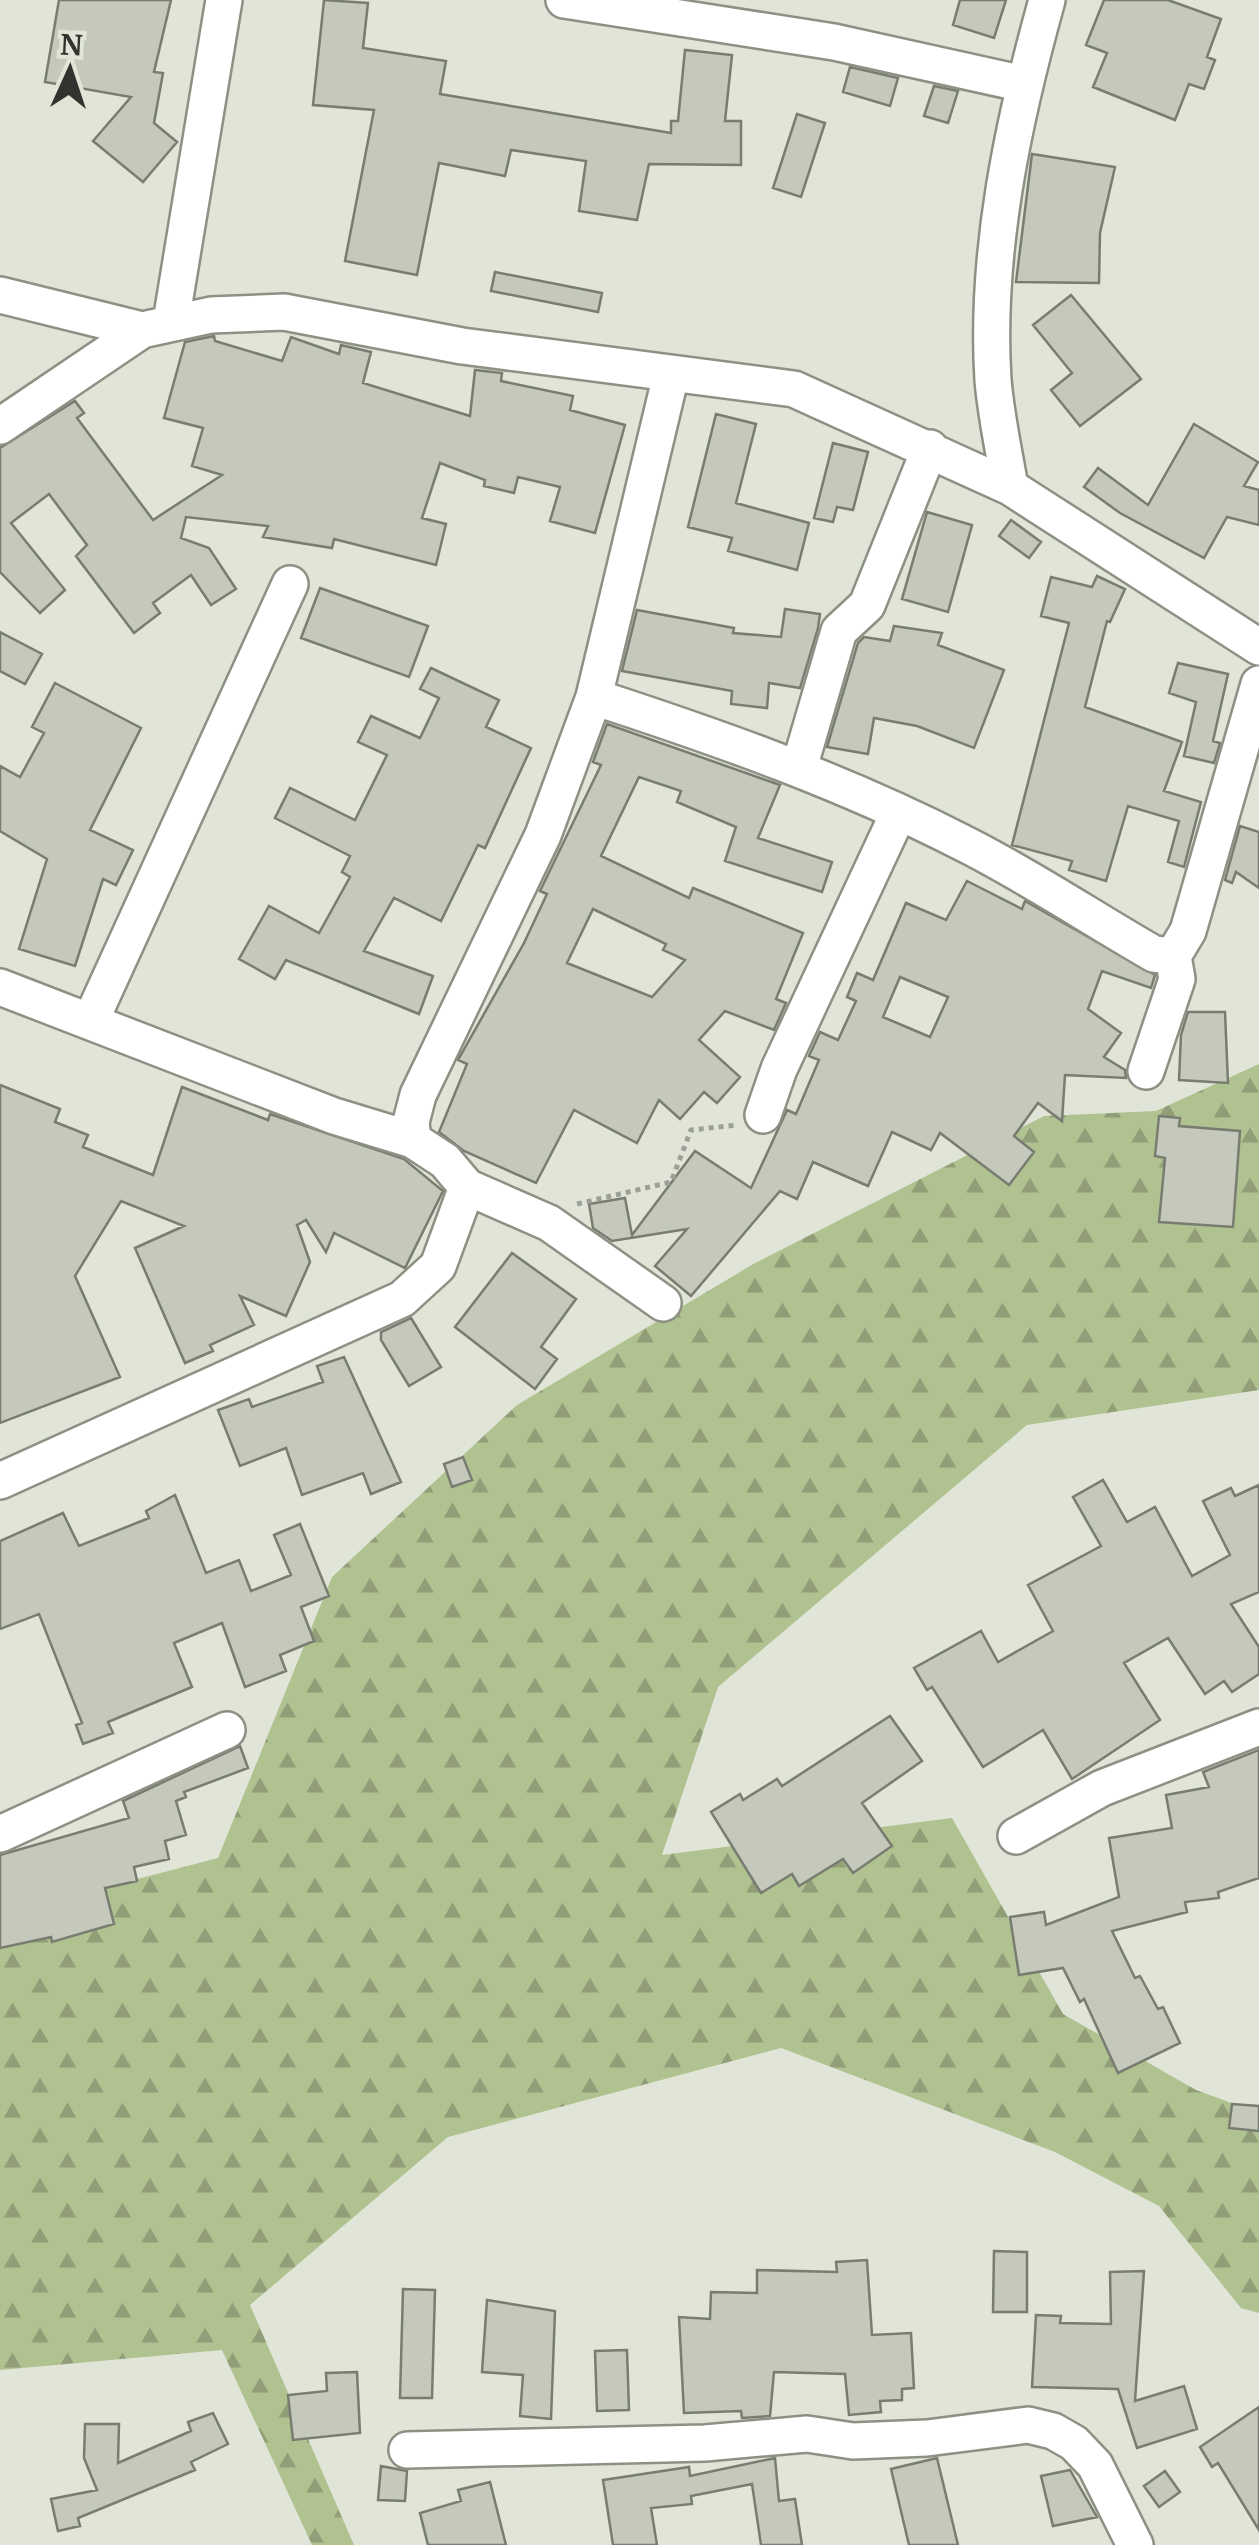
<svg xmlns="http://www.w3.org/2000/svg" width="1259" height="2545" viewBox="0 0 1259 2545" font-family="Merriweather,serif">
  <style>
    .forest { fill: url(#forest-firs) }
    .building { fill: #c4c9bc; stroke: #797d71; stroke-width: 2.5; fill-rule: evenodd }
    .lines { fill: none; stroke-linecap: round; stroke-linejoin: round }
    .minor-casing { stroke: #8c9184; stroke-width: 40 }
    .path { stroke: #9ca096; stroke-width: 5; stroke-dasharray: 5 5; stroke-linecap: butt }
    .minor { stroke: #fff; stroke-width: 35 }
  </style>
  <defs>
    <pattern id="forest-firs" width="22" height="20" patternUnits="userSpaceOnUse" patternTransform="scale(2.5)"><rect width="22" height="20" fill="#b1c291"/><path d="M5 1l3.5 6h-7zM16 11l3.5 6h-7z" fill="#919e77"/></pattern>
  </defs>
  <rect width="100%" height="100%" fill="#e0e5d7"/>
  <!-- forest -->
  <path class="forest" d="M1259,1064V1390L1027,1425L718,1687L662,1855L952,1818L1063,2014L1196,2090L1259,2113V2313L1241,2308L1159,2206L1055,2152L781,2048L448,2137L250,2305L354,2545H312L222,2350L0,2370V1915L218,1858L332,1577L517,1405L755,1263L1044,1116L1156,1111Z"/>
  <!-- building -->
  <path class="building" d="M59,0H171L154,72L163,73L154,123L177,142L143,182L93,141L131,97L45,82Z
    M324,0L368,3L363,48L446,61L440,94L671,133V121H678L685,50L732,55L725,121H741V165L649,164L637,220L579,211L586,161L511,150L505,176L439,163L417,275L345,261L374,110L313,105Z
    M960,0H1006L994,38L953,25Z
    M1104,0H1168L1221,19L1207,57L1215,60L1204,89L1189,84L1175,120L1093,87L1107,53L1086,45Z
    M850,67L898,78L890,106L843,92Z
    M934,86L958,91L948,123L924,116Z
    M797,114L825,123L801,197L773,188Z
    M1032,154L1115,167L1100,233L1099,283L1016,282Z
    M495,272L602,293L598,312L491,291Z
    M1071,295L1141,379L1080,426L1051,390L1072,373L1033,325Z
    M214,336L215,341L282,361L291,337L339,354L341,345L371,352L363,383L470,416L475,370L502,373L501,381L573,396L570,410L625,425L595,533L550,521L560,487L518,477L514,493L484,486L485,480L440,463L422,518L446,524L436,565L334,539L332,548L263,537L268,526L186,517L181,538L209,548L236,589L211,605L191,575L153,603L160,613L134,633L76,556L87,545L49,494L11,523L65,590L40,613L0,572V448L75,401L84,413L77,418L153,520L222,475L192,466L203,428L164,418L185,342Z
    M716,414L756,424L736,503L809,523L797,570L728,551L732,538L688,527Z
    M1194,424L1258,462L1244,486L1259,490V525L1227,517L1204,558L1120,513L1084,487L1098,468L1148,505Z
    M833,443L868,452L853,510L837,507L833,522L814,518Z
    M927,512L972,525L948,612L902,599Z
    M1011,520L1041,542L1029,558L999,536Z
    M1097,576L1125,589L1110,622L1107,621L1085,707L1182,742L1164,791L1201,802L1184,867L1168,862L1179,821L1128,806L1106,881L1069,870L1072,861L1012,845L1069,623L1041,616L1051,577L1092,587Z
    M320,588L428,626L409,677L301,638Z
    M785,609L820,614L818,628L800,688L769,683L767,708L731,704L732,691L622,671L637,610L734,628L733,633L781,637Z
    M894,626L942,633L938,645L1004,670L974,748L917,726L874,718L868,754L827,747L858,643L864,637L890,641Z
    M0,632L42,654L25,684L0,671Z
    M1178,663L1228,674L1213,741L1220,743L1214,763L1184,756L1196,702L1169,693Z
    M431,668L499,700L486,727L531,748L485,848L478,845L441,921L394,898L364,951L433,976L419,1014L286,960L275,979L239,959L269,906L319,933L350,877L342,872L350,856L275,818L290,788L355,820L387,755L358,742L371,716L420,738L439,698L420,689Z
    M55,683L141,728L90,830L133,850L116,885L103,879L75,966L19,949L47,859L0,831V766L20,777L44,733L32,727Z
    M607,724L780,785L758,838L832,862L822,892L725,861L736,827L677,802L681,791L639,777L601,856L689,898L693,888L803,933L776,999L786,1003L774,1030L725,1011L699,1040L740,1077L717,1103L704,1092L680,1119L659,1100L637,1143L574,1110L536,1183L464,1151L439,1132L467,1064L458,1060L524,943L547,894L540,891L601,765L593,762ZM593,909L666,944L663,950L685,960L652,997L567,963Z
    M1240,826L1259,832V888L1236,872L1232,883L1225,880Z
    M967,881L1022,909L1025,901L1155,975L1151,988L1102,971L1088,1009L1121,1033L1104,1057L1125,1070L1126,1078L1065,1075L1062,1121L1038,1103L1014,1136L1034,1152L1009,1185L940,1133L931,1150L892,1132L868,1186L813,1162L797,1199L780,1191L691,1296L655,1266L687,1229L612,1241L593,1228L589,1204L625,1198L632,1235L695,1151L751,1188L787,1110L796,1114L819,1060L809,1056L820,1032L838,1040L856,1001L847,997L857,973L873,980L906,903L946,920ZM900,977L948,997L930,1037L883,1017Z
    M1188,1012H1225L1228,1083L1179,1080L1181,1035Z
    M0,1085L60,1109L55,1122L88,1135L83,1147L153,1175L182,1087L268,1120L270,1114L404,1159L443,1191L405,1268L334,1233L326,1252L306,1220L297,1225L310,1262L286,1316L240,1296L254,1325L210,1345L213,1351L185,1363L135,1248L184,1226L121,1201L75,1276L120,1377L0,1423Z
    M1159,1116L1180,1118L1179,1126L1240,1131L1233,1227L1159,1222L1165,1158L1155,1156Z
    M512,1253L576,1299L541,1347L557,1359L535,1389L455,1327Z
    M411,1318L441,1367L409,1386L381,1340V1332Z
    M344,1357L401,1482L371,1494L363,1473L302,1495L286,1448L240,1466L218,1410L249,1399L252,1407L323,1382L317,1366Z
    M463,1457L472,1480L452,1487L444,1464Z
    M1103,1480L1127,1522L1155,1507L1192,1576L1230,1555L1203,1501L1231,1488L1235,1496L1259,1485V1592L1231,1604L1259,1647V1674L1232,1692L1224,1681L1205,1694L1168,1638L1124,1663L1160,1720L1072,1779L1043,1730L983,1767L932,1687L927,1690L914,1668L981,1631L998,1662L1053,1631L1028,1585L1101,1546L1073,1497Z
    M175,1495L206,1573L239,1560L251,1591L291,1575L274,1535L300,1524L329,1596L301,1607L314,1641L280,1655L286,1671L245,1687L222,1623L174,1643L192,1687L108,1722L113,1733L83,1744L76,1725L82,1723L39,1614L0,1629V1541L63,1513L79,1546L149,1518L146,1511Z
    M890,1716L922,1761L862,1803L892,1846L853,1873L843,1859L799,1886L792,1874L761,1893L711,1812L740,1794L743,1800L777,1779L782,1786Z
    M240,1746L248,1768L184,1792L186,1797L176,1801L186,1835L165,1841L169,1859L134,1867L137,1881L105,1888L114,1924L52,1942L51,1937L0,1948V1855L129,1818L123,1801Z
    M1259,1750V1878L1218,1892L1219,1898L1185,1902L1187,1912L1112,1931L1135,1978L1140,1976L1158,2009L1163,2007L1180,2043L1118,2073L1084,1999L1080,2002L1063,1968L1019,1975L1010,1917L1044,1912L1046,1925L1119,1897L1109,1838L1172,1828L1166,1795L1209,1787L1203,1772Z
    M1232,2104L1259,2106V2131L1229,2128Z
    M994,2251L1027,2252V2312H993Z
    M867,2260L872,2335L911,2333L914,2388L902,2389V2400L880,2401L881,2412L849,2415L845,2374L774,2372L770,2416L742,2418L741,2411L684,2413L679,2317L710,2319L711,2292L757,2293V2270L837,2272L836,2262Z
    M1144,2271L1135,2401L1184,2386L1197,2429L1137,2448L1118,2389L1032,2387L1036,2315L1061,2316L1060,2323L1111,2324L1110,2272Z
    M403,2289L435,2290L432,2398H400Z
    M487,2300L555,2311L551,2419L520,2416L523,2375L482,2372Z
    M627,2350L629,2410L597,2411L595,2351Z
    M357,2372L360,2433L293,2440L288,2395L327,2391L326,2373Z
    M1259,2407V2530L1218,2463L1212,2467L1200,2447Z
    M213,2413L228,2444L191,2462L195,2470L78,2518L80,2526L58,2531L51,2499L97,2490L84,2458L85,2424H119L118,2463L191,2431L188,2422Z
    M775,2458L779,2501L795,2499L802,2545H761L752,2484L691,2496L692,2504L651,2508L657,2545H613L603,2480L689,2467L690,2476Z
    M937,2458L958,2545H909L891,2469Z
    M381,2466L407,2471L405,2501L378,2500Z
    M1070,2470L1097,2517L1053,2526L1041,2476Z
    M1165,2471L1180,2492L1159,2507L1144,2486Z
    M490,2482L506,2545H428L420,2513L461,2501L458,2490Z"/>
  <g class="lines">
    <defs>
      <path id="minor" d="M564,0L834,42L1024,84
        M0,295L142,330
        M171,322L224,0
        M0,426L142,330L211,315L284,312L462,346L794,389L1010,487L1259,647
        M1010,487C1004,452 996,416 993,380C985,253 1013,122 1047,0
        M594,697C720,738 844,782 963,843C1029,876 1091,918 1154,954L1173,956L1188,931L1259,684
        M799,768L839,631L867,605L930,448
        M0,987L334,1116L413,1140
        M91,1020L290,584
        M1146,1071L1177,979L1173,956
        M763,1115L779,1069L899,812
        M467,1187L549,1223L663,1303
        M0,1481L402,1299L438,1266L467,1187L445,1161L413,1140L411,1122L418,1095L543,835L594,697L671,375
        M0,1834L227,1730
        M1016,1836L1102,1788L1259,1727
        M407,2450L705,2443L807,2434L853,2441L927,2438L1028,2425L1053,2431L1074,2443L1095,2465L1135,2545"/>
    </defs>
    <!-- minor casing -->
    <use href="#minor" class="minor-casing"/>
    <!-- path -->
    <path class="path" d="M577,1204L671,1182L691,1130L737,1125"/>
    <!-- minor -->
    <use href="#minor" class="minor"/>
  </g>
  <!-- north arrow -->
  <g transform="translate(70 70) rotate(3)" stroke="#e0e5d7" stroke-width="8" paint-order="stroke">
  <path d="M0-8L18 38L0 25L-18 38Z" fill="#31332e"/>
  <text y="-15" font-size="28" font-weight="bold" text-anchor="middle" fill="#31332e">N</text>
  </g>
</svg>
